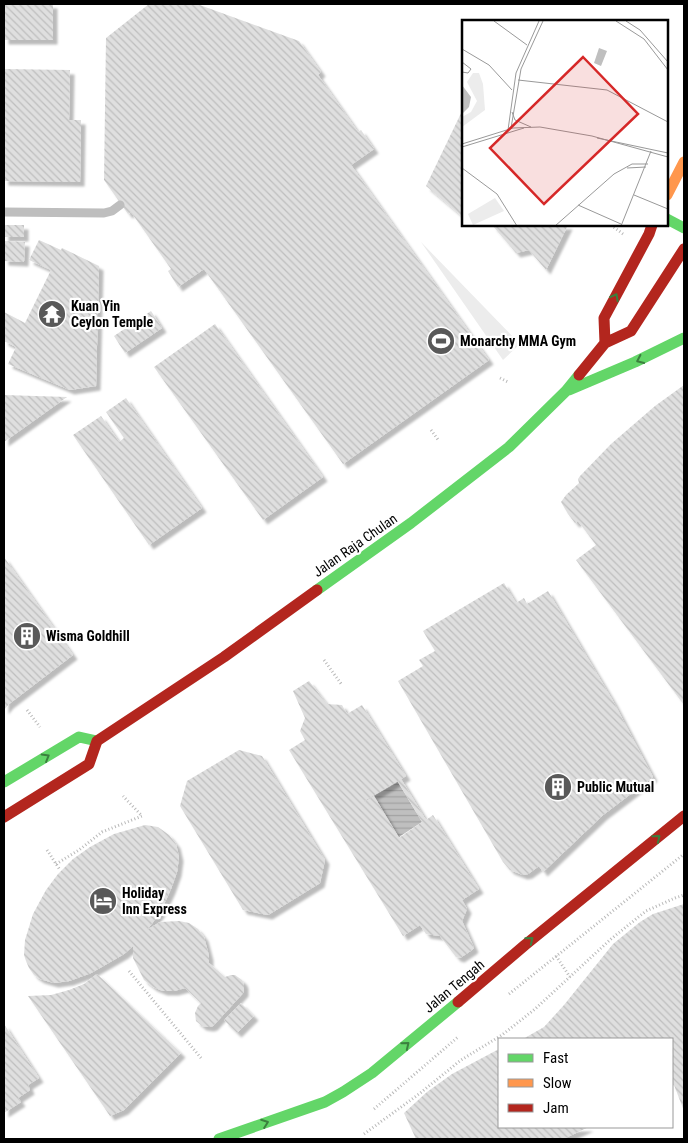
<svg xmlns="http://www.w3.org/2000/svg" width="688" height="1143" viewBox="0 0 688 1143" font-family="'Roboto Condensed',sans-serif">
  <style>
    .grass { fill: #ececec }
    .water { fill: url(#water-rules) }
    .building { fill: url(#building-back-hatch); filter: url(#shadow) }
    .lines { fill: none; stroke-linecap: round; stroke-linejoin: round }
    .path { stroke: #b9b9b9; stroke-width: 3; stroke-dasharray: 1 2.5; stroke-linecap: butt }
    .lane { stroke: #bebebe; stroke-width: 9 }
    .fast { stroke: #63d668; stroke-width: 11 }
    .slow { stroke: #ff974d; stroke-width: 11 }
    .jam { stroke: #b3261e; stroke-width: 11 }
    .oneway { stroke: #3b803e }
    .labels { text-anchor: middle; stroke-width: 4.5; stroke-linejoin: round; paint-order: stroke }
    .poi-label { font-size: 14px; font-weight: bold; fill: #000; stroke: #fff; text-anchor: start }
    .street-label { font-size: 14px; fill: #000; stroke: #fff }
    .inset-road { fill: none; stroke: #999; stroke-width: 1 }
    .view { fill: #d62828; fill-opacity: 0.15; stroke: #d62828; stroke-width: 2.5 }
    .inset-edge { fill: none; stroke: #000; stroke-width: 2.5 }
  </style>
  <defs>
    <pattern id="water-rules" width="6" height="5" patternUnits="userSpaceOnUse" patternTransform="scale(1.25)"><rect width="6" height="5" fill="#bfbfbf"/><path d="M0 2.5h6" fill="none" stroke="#a2a2a2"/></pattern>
    <pattern id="building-back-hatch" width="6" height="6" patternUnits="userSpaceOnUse" patternTransform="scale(1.25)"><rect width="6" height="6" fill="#dfdfdf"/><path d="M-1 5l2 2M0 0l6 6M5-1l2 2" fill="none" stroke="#bebebe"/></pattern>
    <filter id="shadow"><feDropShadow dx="4.5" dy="4.5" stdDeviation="1" flood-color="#0004"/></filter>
  </defs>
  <rect width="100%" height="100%" fill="#fff"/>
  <!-- grass -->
  <path class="grass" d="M421,242L520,344L503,360Z"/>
  <!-- water -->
  <path class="water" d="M398,782L422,822L399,837L374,796Z"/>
  <!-- building -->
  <path class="building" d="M4,4H53V40H4Z
    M149,4H197L299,41L321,72L318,75L358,132L361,130L374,149L351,165L489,360L343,464L204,269L178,287L168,271L171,269L131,212L128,214L104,180L106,38Z
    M4,69L70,70L69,120H81L80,182L4,181Z
    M463,109V217L426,186Z
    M4,225H24V237H4Z
    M492,225H568L546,270L529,250L516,253Z
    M39,240L61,250L62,248L99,266L96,386L70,390L8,364L16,347L4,341V312L25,323L51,270L29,260Z
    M4,241L25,242L24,262L4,261Z
    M151,311L162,328L125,353L114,336Z
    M215,324L323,477L263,520L154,367Z
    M684,385V705L576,560L596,545L578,521L575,523L568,514L561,502L566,495L579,483L578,479L580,476L611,444L655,406Z
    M4,395L67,397L4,442Z
    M126,398L202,508L149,545L73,435L101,416L119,442L124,438L106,412Z
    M4,557L73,655L9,704L4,710Z
    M504,583L516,603L524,598L527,604L548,591L613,701L653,777L603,815L543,872L539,866L528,874L523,875L510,870L503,862L398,681L423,666L419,660L435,651L423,631Z
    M309,681L327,704L342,705L347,714L362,705L406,776L364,801L374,817L365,802L374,796L399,838L422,822L398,782L401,779L426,820L433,815L479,889L462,900L467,909L462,921L474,948L472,950L460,958L456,957L440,936L426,934L420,925L403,936L289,750L305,740L300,731L305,718L293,691Z
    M239,750L262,756L325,860L320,883L268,915L243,910L180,806L187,781Z
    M145,825L158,827L169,835L176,844L179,857L177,872L171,889L160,913L147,930L160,922L179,921L189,923L198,929L204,937L209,956V963L225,977L231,975H235L242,980L244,984V992L213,1026L209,1027L202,1026L196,1021L195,1013L198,1006L201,1003L185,988L174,991H163L153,987L144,980L133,958V946L124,954L105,965L91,973L69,981L54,983L40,979L34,975L29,968L26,961L24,955L25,940L33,914L46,890L58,874L73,859L90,847L114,834Z
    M684,904V1111L674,1085L672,1086V1039H523L544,1027L564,1005L613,944L640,922L653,914Z
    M97,974L181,1053L124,1110L110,1116L28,996L51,995L69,990L84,984Z
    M241,1003L254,1016L237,1033L224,1020Z
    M4,1024L39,1078L28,1085L30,1090L18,1098L21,1102L4,1113Z
    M499,1049V1127H589L563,1139H416L404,1113L427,1092L452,1074Z"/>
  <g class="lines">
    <!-- path -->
    <path class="path" d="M611,225L623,234
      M500,378L508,382
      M431,430L439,441
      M324,660L342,685
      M27,710L40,727
      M47,850L60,870
      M56,864L79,850L102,832L142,816L123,796
      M556,956L570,977
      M129,971L201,1058
      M509,994L684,854
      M374,1109L458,1037
      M364,1134L419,1094L461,1060L502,1035L535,1009L611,939L646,911L675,898L684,895"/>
    <!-- lane -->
    <path class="lane" d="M4,212L104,213L112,211L120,205"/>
    <!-- fast -->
    <path class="fast" d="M667,219L684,228
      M569,390L635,362L684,338
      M317,590L411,523L509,447L566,391L579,375
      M4,782L79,737L97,741
      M219,1139L325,1102L343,1092L372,1073L458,1002"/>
    <!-- slow -->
    <path class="slow" d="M667,195L684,162"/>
    <!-- jam -->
    <path class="jam" d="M605,343L604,318L649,234L652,225
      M579,375L605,343L631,331L684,249
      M4,817L89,764L97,741L224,657L317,590
      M458,1002L525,945L684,816"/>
  </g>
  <!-- one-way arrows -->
  <defs><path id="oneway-chevron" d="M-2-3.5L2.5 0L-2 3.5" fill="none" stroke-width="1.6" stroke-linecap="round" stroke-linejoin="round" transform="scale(1.25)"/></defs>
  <g class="oneway">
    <use href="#oneway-chevron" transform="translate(615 297) rotate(-62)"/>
    <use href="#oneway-chevron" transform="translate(640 360) rotate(155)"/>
    <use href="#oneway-chevron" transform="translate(46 757) rotate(-30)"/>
    <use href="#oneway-chevron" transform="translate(657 838) rotate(-39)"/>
    <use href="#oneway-chevron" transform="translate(530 940) rotate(-39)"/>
    <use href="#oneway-chevron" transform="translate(406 1045) rotate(-39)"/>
    <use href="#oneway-chevron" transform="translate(265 1123) rotate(-20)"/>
  </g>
  <!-- icons -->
  <defs>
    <symbol id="temple-disc" viewBox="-11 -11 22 22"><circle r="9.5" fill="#595959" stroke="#fff"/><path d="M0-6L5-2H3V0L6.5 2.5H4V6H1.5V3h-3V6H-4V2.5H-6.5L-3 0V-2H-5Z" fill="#fff"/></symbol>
    <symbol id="stadium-disc" viewBox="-11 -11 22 22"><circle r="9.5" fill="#595959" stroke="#fff"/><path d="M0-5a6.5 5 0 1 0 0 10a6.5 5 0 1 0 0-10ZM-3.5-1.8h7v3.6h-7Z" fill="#fff"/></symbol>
    <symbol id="building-disc" viewBox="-11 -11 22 22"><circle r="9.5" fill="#595959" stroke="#fff"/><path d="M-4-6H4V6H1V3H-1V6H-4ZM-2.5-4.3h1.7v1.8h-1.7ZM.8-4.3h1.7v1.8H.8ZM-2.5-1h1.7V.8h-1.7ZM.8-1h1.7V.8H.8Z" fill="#fff"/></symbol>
    <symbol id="hotel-disc" viewBox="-11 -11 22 22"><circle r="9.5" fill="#595959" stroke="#fff"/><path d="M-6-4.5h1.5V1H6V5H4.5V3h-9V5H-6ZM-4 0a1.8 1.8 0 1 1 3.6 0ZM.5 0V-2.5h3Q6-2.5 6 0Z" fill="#fff"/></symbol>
  </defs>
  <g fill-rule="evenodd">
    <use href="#temple-disc" x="36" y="298" width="32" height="32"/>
    <use href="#stadium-disc" x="425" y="325" width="32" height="32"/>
    <use href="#building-disc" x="11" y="620" width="32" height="32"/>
    <use href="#building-disc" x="542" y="771" width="32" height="32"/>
    <use href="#hotel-disc" x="87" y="885" width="32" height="32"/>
  </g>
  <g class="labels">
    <!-- poi labels -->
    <g class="poi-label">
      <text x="71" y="311">Kuan Yin<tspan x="71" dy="16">Ceylon Temple</tspan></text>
      <text x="460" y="346">Monarchy MMA Gym</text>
      <text x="46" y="641">Wisma Goldhill</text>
      <text x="577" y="792">Public Mutual</text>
      <text x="122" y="898">Holiday<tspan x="122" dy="16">Inn Express</tspan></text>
    </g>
    <!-- street labels -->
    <g class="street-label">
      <text transform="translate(355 545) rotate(-35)" y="5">Jalan Raja Chulan</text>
      <text transform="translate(454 986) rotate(-40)" y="5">Jalan Tengah</text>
    </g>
  </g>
  <!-- overview -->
  <g transform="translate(462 20)">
    <rect width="206" height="206" fill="#fff"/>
    <path d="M33,178L42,191L11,205L6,194Z" fill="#ececec"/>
    <path d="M11,53H17L21,64L23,90L0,107V97L9,92L15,81L5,62Z" fill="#ececec"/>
    <path d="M137,28L145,31L139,46L132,43ZM0,65L9,77L7,87L0,94Z" fill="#bfbfbf"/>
    <path class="inset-road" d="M32,1L65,25M154,1L182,19L206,50M164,1L178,10L206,42M0,29L27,45L50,70M0,42L9,49L6,53L0,52M56,60L145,70L206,102M50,92L53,100L69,107M49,108L59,49L81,1M46,110L54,53L77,1M135,118L206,133M0,124L51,108L78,107L130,116L206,137M0,127L62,108M0,148L35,174L55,206M165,148L184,147M172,175L206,189M116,185L159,204M93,206L152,154L170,144H186M159,206L189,131"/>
    <path class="view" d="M121,37L176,94L82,184L28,128Z"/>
    <rect width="206" height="206" class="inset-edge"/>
  </g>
  <!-- border -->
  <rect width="688" height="1143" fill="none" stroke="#000000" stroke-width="10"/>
  <!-- legend -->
  <rect x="498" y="1038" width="175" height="90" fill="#ffffff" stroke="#999999"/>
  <rect x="508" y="1054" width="25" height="8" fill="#63d668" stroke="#999999"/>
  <text x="543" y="1063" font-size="15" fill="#000000">Fast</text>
  <rect x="508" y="1079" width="25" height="8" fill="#ff974d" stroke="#999999"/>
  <text x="543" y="1088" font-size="15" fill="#000000">Slow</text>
  <rect x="508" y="1104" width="25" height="8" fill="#b3261e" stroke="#999999"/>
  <text x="543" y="1113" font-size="15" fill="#000000">Jam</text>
</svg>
